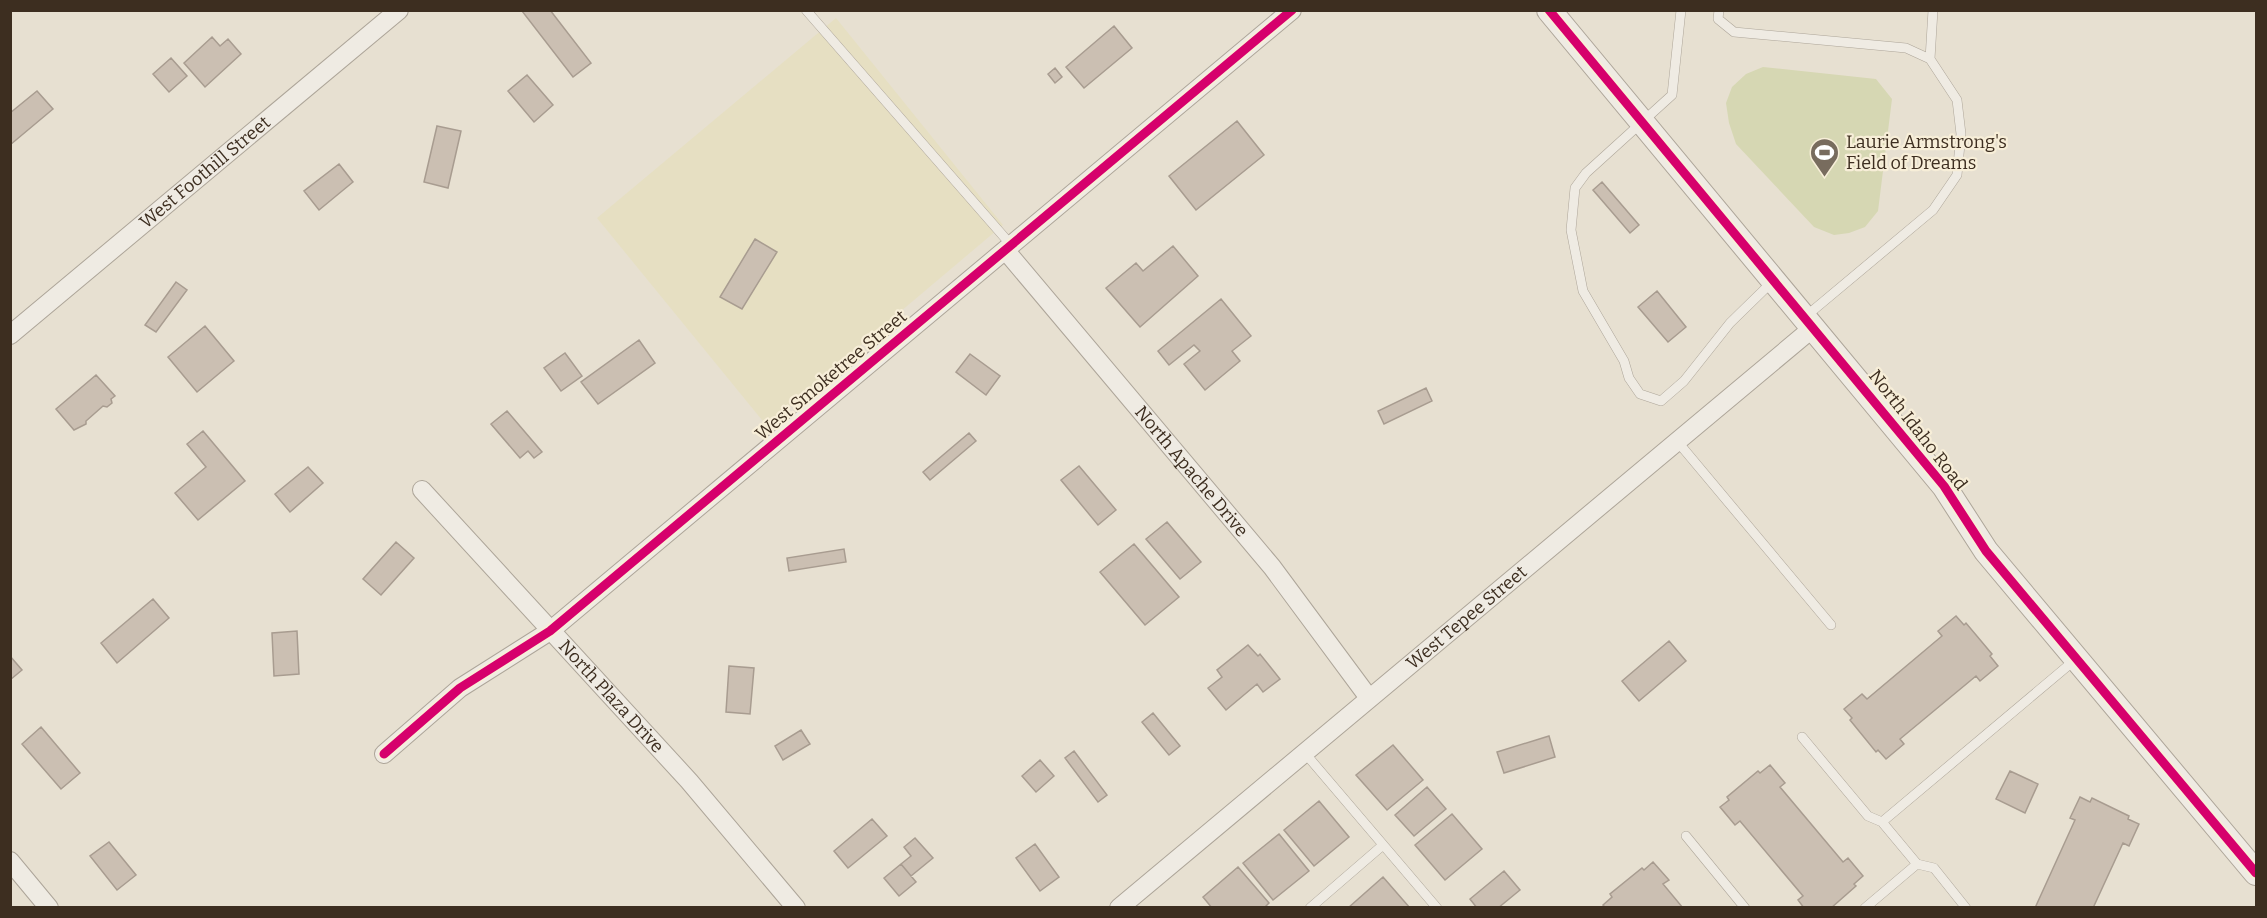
<svg xmlns="http://www.w3.org/2000/svg" width="2267" height="918" viewBox="0 0 2267 918" font-family="Bitter,serif">
  <style>
    .farmland { fill: #e6dfc2 }
    .green { fill: #d6d7b3 }
    .building { fill: #cbbfb2; stroke: #a89c90; stroke-width: 1.5 }
    .lines { fill: none; stroke-linecap: round; stroke-linejoin: round }
    .service-casing { stroke: #ada599; stroke-width: 10 }
    .minor-casing { stroke: #ada599; stroke-width: 20 }
    .tertiary-casing { stroke: #ada599; stroke-width: 26 }
    .service { stroke: #efebe3; stroke-width: 9 }
    .minor { stroke: #efebe3; stroke-width: 18 }
    .tertiary { stroke: #efebe3; stroke-width: 24 }
    .cycleway-casing { stroke: #f7eed8; stroke-width: 13 }
    .cycleway { stroke: #d6006c; stroke-width: 9 }
    .labels { text-anchor: middle; stroke-width: 4.5; stroke-linejoin: round; paint-order: stroke }
    .poi-label { font-size: 18px; fill: #3d2e20; stroke: #f7eed8; text-anchor: start }
    .street-label { font-size: 18px; fill: #3d2e20; stroke: #f7eed8 }
  </style>
  <rect width="100%" height="100%" fill="#e7e0d1"/>
  <!-- farmland -->
  <path class="farmland" d="M836,18L1003,225L766,425L597,218Z"/>
  <!-- green -->
  <path class="green" d="M1763,67L1876,79L1892,99L1878,211L1865,227L1849,233L1834,235L1814,227L1736,144L1729,123L1726,103L1732,87L1746,74Z"/>
  <!-- building -->
  <path class="building" d="M550,10L591,63L573,77L522,11Z
    M1114,26L1132,48L1084,88L1066,67Z
    M212,37L220,46L228,39L241,54L205,87L184,63Z
    M171,58L187,76L169,92L153,74Z
    M1055,68L1062,77L1055,83L1048,74Z
    M527,75L553,105L534,122L508,91Z
    M37,91L53,109L10,145V113Z
    M1237,121L1264,155L1196,210L1169,176Z
    M437,126L461,131L448,188L424,182Z
    M339,164L353,182L319,210L304,191Z
    M1602,182L1639,225L1630,233L1593,190Z
    M755,239L777,252L742,309L720,297Z
    M1173,246L1198,276L1140,327L1106,288L1136,263L1143,271Z
    M176,282L187,290L156,332L145,325Z
    M1657,291L1686,327L1668,342L1638,307Z
    M1221,299L1251,336L1232,351L1240,361L1205,390L1184,364L1200,351L1194,345L1169,365L1158,351Z
    M205,326L234,361L197,392L168,357Z
    M639,340L655,363L598,404L581,382Z
    M565,353L582,376L561,391L544,368Z
    M970,354L1000,376L986,395L956,372Z
    M96,375L115,396L111,399L112,403L107,407L103,406L86,421V424L74,430L56,409Z
    M1426,388L1432,401L1384,424L1378,411Z
    M507,411L542,452L534,458L528,451L520,458L491,424Z
    M203,431L245,481L198,520L175,493L206,467L187,444Z
    M969,433L976,441L930,480L923,472Z
    M1079,466L1116,510L1098,525L1061,480Z
    M308,467L323,483L290,512L275,494Z
    M1167,522L1201,562L1180,579L1146,539Z
    M396,542L414,558L381,595L363,579Z
    M1134,544L1179,597L1145,625L1100,572Z
    M844,549L846,562L789,571L787,558Z
    M153,599L169,618L117,663L101,643Z
    M1956,616L1964,625L1966,623L1992,654L1990,656L1998,666L1980,681L1976,676L1900,739L1904,744L1886,759L1878,750L1876,752L1850,720L1852,718L1844,709L1862,694L1867,699L1942,636L1938,631Z
    M297,631L299,674L274,676L272,633Z
    M1669,641L1686,661L1639,701L1622,681Z
    M1248,645L1258,656L1260,654L1280,679L1263,692L1257,684L1226,710L1208,688L1222,677L1217,670Z
    M10,656L22,670L10,680Z
    M729,666L754,668L750,714L726,712Z
    M1153,713L1180,746L1169,755L1142,722Z
    M41,727L80,773L61,789L22,744Z
    M801,730L810,744L783,760L775,746Z
    M1549,736L1555,757L1504,773L1497,752Z
    M1393,745L1423,780L1387,810L1356,775Z
    M1074,751L1107,795L1098,802L1065,758Z
    M1040,760L1054,776L1036,792L1022,776Z
    M1770,765L1785,783L1780,787L1843,862L1848,858L1863,876L1854,884L1856,886L1831,908H1804L1798,900L1803,896L1740,821L1735,825L1720,807L1729,800L1727,797L1758,771L1760,773Z
    M2010,771L2038,784L2025,813L1996,799Z
    M1427,787L1446,809L1414,836L1395,815Z
    M2080,797L2090,802L2092,798L2129,816L2128,819L2139,824L2129,846L2123,843L2093,908H2035L2075,820L2070,818Z
    M1319,801L1349,837L1314,866L1284,830Z
    M1452,814L1482,849L1445,880L1415,845Z
    M872,819L887,836L848,868L834,851Z
    M1279,834L1309,871L1273,900L1243,863Z
    M915,838L933,858L911,876L901,864L911,856L904,847Z
    M109,842L136,875L117,890L90,856Z
    M1035,844L1059,877L1040,891L1016,858Z
    M1653,862L1669,880L1663,884L1683,908H1606L1603,905L1612,897L1610,894L1642,868L1644,870Z
    M901,864L916,882L899,896L884,878Z
    M1238,867L1269,903L1264,908H1212L1203,897Z
    M1504,871L1520,890L1498,908H1477L1470,899Z
    M1383,877L1410,908H1348Z"/>
  <g class="lines">
    <defs>
      <path id="service" d="M806,10L1012,246
        M1681,10L1672,95L1586,173L1575,188L1571,230L1583,291L1624,361L1629,378L1640,394L1661,401L1684,381L1730,323L1772,282
        M1719,10L1718,19L1734,32L1906,48L1930,59L1957,100L1961,134L1957,175L1933,210L1805,317
        M1930,59L1933,10
        M1677,441L1831,625
        M1802,737L1868,816L1882,822
        M1304,752L1437,908
        M1686,836L1745,908
        M1917,864L1934,868L1966,908
        M1310,908L1383,845
        M1865,908L1917,864L1882,822L2076,659"/>
      <g id="minor">
        <path id="s1" d="M1006,251L1272,567L1369,698"/>
        <path id="s2" d="M10,335L399,10"/>
        <path id="s3" d="M422,490L689,781L796,908"/>
        <path d="M384,754L460,688L550,631L1292,10"/>
        <path d="M10,861L49,908"/>
        <path id="s4" d="M1119,908L1814,327"/>
      </g>
      <path id="tertiary" d="M1549,10L1944,486L1986,551L2256,873"/>
    </defs>
    <!-- service casing -->
    <use href="#service" class="service-casing"/>
    <!-- minor casing -->
    <use href="#minor" class="minor-casing"/>
    <!-- tertiary casing -->
    <use href="#tertiary" class="tertiary-casing"/>
    <!-- service -->
    <use href="#service" class="service"/>
    <!-- minor -->
    <use href="#minor" class="minor"/>
    <!-- tertiary -->
    <use href="#tertiary" class="tertiary"/>
    <defs>
      <path id="cycleway" d="M1549,10L1944,486L1986,551L2256,873
        M384,754L460,688L550,631L1292,10"/>
    </defs>
    <!-- cycleway casing -->
    <use href="#cycleway" class="cycleway-casing"/>
    <!-- cycleway -->
    <use href="#cycleway" class="cycleway"/>
  </g>
  <!-- icons -->
  <defs>
    <symbol id="stadium-pin" viewBox="-11 -11 22 30"><path d="M0 17L-7.5 6A9.5 9.5 0 1 1 7.5 6Z" fill="#786c5e" stroke="#f7eed8"/><path d="M0-5a6.5 5 0 1 0 0 10a6.5 5 0 1 0 0-10ZM-3.5-1.8h7v3.6h-7Z" fill="#fff"/></symbol>
  </defs>
  <g fill-rule="evenodd">
    <use href="#stadium-pin" x="1808" y="136" width="33" height="45"/>
  </g>
  <g class="labels">
    <!-- poi labels -->
    <g class="poi-label">
      <text x="1846" y="148">Laurie Armstrong's<tspan x="1846" dy="21">Field of Dreams</tspan></text>
    </g>
    <!-- street labels -->
    <g class="street-label">
      <text dy="6" stroke="none"><textPath href="#s2" startOffset="254">West Foothill Street</textPath></text>
      <text transform="translate(831 375) rotate(-40)" y="6">West Smoketree Street</text>
      <text transform="translate(1918 430) rotate(52)" y="6">North Idaho Road</text>
      <text dy="6" stroke="none"><textPath href="#s1" startOffset="288">North Apache Drive</textPath></text>
      <text dy="6" stroke="none"><textPath href="#s4" startOffset="453">West Tepee Street</textPath></text>
      <text dy="6" stroke="none"><textPath href="#s3" startOffset="280">North Plaza Drive</textPath></text>
    </g>
  </g>
  <!-- border -->
  <rect width="2267" height="918" fill="none" stroke="#3d2e20" stroke-width="24"/>
</svg>
